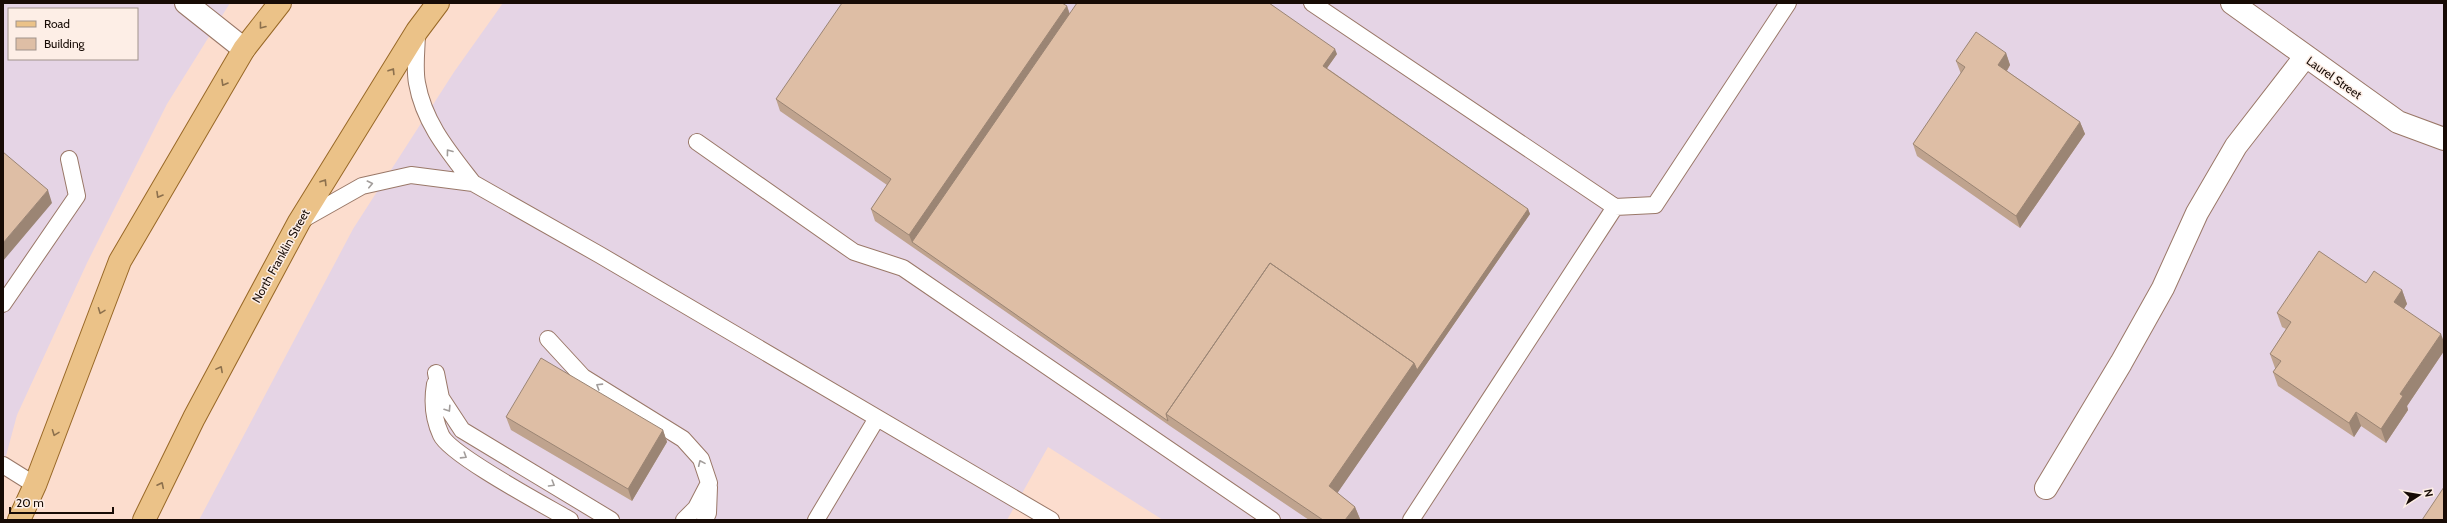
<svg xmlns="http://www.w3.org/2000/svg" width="2447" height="523" viewBox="0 0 2447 523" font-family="Cabin,sans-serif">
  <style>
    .commercial { fill: #e5d4e5; fill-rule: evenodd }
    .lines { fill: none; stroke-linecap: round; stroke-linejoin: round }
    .service-casing { stroke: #9a7868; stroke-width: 18 }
    .minor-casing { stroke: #9a7868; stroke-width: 24 }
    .primary-casing { stroke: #986827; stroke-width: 24 }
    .service { stroke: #fff; stroke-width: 16 }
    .minor { stroke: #fff; stroke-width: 22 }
    .primary { stroke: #ebc288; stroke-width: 22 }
    .wall { fill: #bfa38e }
    .shaded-wall { fill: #9b8574 }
    .building { fill: #debea5; stroke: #9b8574 }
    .oneway { stroke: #8c704d }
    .oneway2 { stroke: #a29d9b }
    .labels { text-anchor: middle; stroke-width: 3; stroke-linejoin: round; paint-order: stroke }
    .street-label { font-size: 12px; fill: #170b05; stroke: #fdeee6 }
  </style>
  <rect width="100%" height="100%" fill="#fcddce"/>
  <!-- commercial -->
  <path class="commercial" d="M3,3H230L167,104L87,263L17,415L3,467ZM9,9H137V59H9Z
    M503,3H2444V520H1163L1048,447L1007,520H199L353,229L454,72Z"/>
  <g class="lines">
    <defs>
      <path id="service" d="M1312,3L1615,207L1655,205L1788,3
        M417,31C417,48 414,67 417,83C424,123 449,152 473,183
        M697,142L854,252L903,268L1272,520
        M300,221L362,186L411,175L473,183L600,255L1051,520
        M3,304L77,196L69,159
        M548,339L583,377L683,439L701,459L709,483L696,508L684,520
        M436,373L441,398L462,430L611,520
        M435,384C432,402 433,418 441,435C450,455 546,506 570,520
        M3,465L35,485
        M705,520L708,513L709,487
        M816,520L877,418
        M1411,520L1615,207"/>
      <path id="minor" d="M186,3L244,49
        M2232,3L2398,122L2444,139
        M2046,488L2121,363L2163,288L2197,213L2236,146L2305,57"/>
      <path id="primary" d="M19,520L35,485L120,261L244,49L280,3
        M144,520L194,418L299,222L417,31L438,3"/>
    </defs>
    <!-- service casing -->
    <use href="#service" class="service-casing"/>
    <!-- minor casing -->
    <use href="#minor" class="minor-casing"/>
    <!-- primary casing -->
    <use href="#primary" class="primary-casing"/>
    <!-- service -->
    <use href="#service" class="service"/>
    <!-- minor -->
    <use href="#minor" class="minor"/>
    <!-- primary -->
    <use href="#primary" class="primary"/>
  </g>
  <!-- wall -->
  <path class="wall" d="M1067,6L1070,14L1337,54L1327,68L1528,209L1530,214L1337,493L1355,507L1360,519L1359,520H1309L1170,426L875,221L871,209L887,185L780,111L776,99Z
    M2006,53L2010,65L2007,71L2080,122L2085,134L2020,228L1917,156L1913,144L1961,74L1956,61Z
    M2366,283L2402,290L2407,304L2404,309L2444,342V351L2407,406L2408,410L2386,443L2361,426L2354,437L2278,386L2273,372L2276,368H2275L2270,354L2286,329L2282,327L2277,313Z
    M506,417L663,430L667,442L632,501L511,430Z"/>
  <!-- shaded-wall -->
  <path class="shaded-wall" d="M1067,6L1071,19L912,242L909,235Z
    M1335,49L1337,54L1325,71L1323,66Z
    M2006,53L2010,65L2003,77L1998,65Z
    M2080,122L2085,134L2020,228L2016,216Z
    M48,190L52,203L3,261V243Z
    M1528,209L1530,214L1334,498L1329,486L1414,363Z
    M2402,290L2407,304L2399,316L2394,302Z
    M2441,334L2444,342V351L2407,406L2408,410L2386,443L2381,429L2400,394Z
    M2356,412L2361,426L2354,437L2349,423Z
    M663,430L667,442L632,501L628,489Z
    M1355,507L1360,519L1359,520H1345Z"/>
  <!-- building -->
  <path class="building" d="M842,3H1062L1067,6L909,235L871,209L891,179L776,99Z
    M1077,3H1269L1335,49L1323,66L1528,209L1417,370L1414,363L1270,263L1166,414L1168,421L912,242Z
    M1976,32L2006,53L1998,65L2080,122L2016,216L1913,144L1965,67L1956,61Z
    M3,152L48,190L3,243Z
    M2319,251L2366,283L2374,271L2402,290L2394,302L2441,334L2400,394L2403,396L2381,429L2356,412L2349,423L2273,372L2281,361L2270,354L2291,322L2277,313Z
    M1270,263L1414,363L1329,486L1355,507L1345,520H1323L1166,414Z
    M541,358L663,430L628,489L506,417Z
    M2444,487V520H2422Z"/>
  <!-- one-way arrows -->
  <defs><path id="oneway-chevron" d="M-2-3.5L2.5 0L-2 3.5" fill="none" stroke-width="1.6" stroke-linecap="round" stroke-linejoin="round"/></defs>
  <g class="oneway">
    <use href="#oneway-chevron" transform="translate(262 26) rotate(128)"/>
    <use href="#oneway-chevron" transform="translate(392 71) rotate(-58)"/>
    <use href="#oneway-chevron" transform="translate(224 83) rotate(120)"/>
    <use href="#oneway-chevron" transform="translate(324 182) rotate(-58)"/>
    <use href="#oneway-chevron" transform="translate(159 195) rotate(120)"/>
    <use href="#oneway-chevron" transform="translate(101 311) rotate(111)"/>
    <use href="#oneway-chevron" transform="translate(220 369) rotate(-62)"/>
    <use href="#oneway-chevron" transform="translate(55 433) rotate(111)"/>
    <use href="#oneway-chevron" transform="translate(161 485) rotate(-64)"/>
  </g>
  <g class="oneway2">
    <use href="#oneway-chevron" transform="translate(449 152) rotate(-127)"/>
    <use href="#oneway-chevron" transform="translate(370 184) rotate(-13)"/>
    <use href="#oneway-chevron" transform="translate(599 386) rotate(-148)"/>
    <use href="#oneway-chevron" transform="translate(448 409) rotate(57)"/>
    <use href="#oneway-chevron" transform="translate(464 456) rotate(32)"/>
    <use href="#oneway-chevron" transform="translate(701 463) rotate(-114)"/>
    <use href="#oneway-chevron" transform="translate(552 484) rotate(31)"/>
  </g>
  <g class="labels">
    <!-- street labels -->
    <g class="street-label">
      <text transform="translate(2334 78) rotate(35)" y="4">Laurel Street</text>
      <text transform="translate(281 256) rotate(-61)" y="4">North Franklin Street</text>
    </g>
  </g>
  <!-- border -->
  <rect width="2447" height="523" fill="none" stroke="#170b05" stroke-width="8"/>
  <!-- legend -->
  <rect x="8" y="8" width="130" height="52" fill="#fdeee6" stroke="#a1938c"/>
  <rect x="16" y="21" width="20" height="6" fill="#ebc288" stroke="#a1938c"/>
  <text x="44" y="28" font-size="12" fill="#170b05">Road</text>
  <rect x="16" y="38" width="20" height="12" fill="#debea5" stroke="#a1938c"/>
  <text x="44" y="48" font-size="12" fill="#170b05">Building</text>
  <!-- north arrow -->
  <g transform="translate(2419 495) rotate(78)" stroke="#fdeee6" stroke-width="3" paint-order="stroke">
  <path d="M0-3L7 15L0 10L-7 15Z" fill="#170b05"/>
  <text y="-6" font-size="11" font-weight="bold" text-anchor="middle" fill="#170b05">N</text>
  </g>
  <!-- scale -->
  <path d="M10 507v6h103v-6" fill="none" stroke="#170b05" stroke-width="2"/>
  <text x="16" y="507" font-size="12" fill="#170b05" stroke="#fdeee6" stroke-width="3" paint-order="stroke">20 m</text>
</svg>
